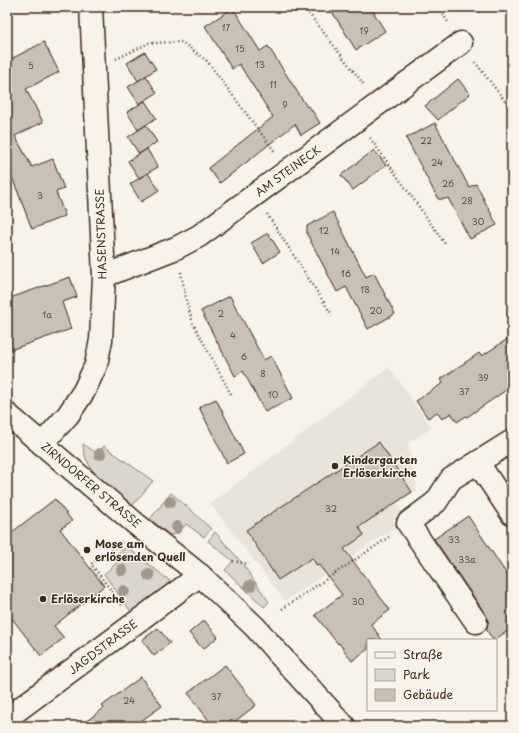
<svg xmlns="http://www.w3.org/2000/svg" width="519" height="733" viewBox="0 0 519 733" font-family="'Playpen Sans',sans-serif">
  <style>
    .built { fill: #e9e4d9 }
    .green { fill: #dbd6cb; stroke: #8b8074 }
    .building { fill: #c8c1b6; stroke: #3b2a1e }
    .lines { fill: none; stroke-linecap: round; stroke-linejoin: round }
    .minor-casing { stroke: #3b2a1e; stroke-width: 25 }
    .major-casing { stroke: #3b2a1e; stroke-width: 25 }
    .path { stroke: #3b2a1e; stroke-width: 2.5; stroke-dasharray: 1 3; stroke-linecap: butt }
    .minor { stroke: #f7f3e8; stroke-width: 22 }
    .major { stroke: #f7f3e8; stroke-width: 22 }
    .tree { fill: #a1978c }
    .poi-dot { fill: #3b2a1e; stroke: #f7f3e8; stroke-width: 1.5 }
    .labels { text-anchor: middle; stroke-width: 3; stroke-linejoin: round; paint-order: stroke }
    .number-label { font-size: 9px; fill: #5e5044 }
    .street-label { font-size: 11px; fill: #3b2a1e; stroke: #f7f3e8 }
    .poi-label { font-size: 11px; font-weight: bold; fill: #3b2a1e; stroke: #f7f3e8; text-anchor: start }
  </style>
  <rect width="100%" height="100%" fill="#f7f3e8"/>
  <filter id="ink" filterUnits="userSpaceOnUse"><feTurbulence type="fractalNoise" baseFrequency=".025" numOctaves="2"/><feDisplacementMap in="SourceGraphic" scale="8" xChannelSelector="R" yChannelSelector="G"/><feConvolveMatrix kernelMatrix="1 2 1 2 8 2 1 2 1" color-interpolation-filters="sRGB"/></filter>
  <g filter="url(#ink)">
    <!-- built -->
    <path class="built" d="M389,367L432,428L408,443L417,490L397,504L406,520L285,601L210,504Z"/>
    <!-- green -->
    <path class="green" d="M83,444L98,454L104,446L153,481L132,506C113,490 83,471 83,444Z
      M171,493L190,509L211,529L204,537L186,524L179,533L170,535L150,519Z
      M215,532L242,563L269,602L264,607L225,570L233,561L208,541Z
      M127,547L175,585L134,616L104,574L117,563L112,556Z"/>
    <!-- building -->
    <path class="building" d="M329,7H370L385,31L356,50Z
      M233,8L260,51L268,46L307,107L309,106L320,123L301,135L295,124L220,183L208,168L273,117L239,64L232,69L205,26Z
      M44,42L59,72L26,89L43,122L15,136L32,167L53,159L64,189L56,192L65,216L32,229L7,164V51L11,59Z
      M145,52L156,69L138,81L127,63Z
      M146,76L157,93L139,104L128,87Z
      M458,79L470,94L438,120L425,106Z
      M145,101L156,118L138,130L127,112Z
      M435,123L469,187L476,184L497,225L470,239L448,198L446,199H438L406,138Z
      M146,125L157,142L139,154L128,137Z
      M147,149L158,167L139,178L128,161Z
      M374,150L386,165L353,190L341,175Z
      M148,173L159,190L141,202L130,184Z
      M333,212L366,277L374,273L395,314L368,329L346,287L337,292L307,234V226Z
      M268,233L280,252L263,263L251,243Z
      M70,277L77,297L62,302L71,329L7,351V299Z
      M230,296L264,360L271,356L293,398L265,412L243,371L235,376L201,311Z
      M512,336V386L467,417L466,416L457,422L451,413L442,419L437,412L428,418L416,401L443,383L441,379L479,353L482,356Z
      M216,399L244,454L227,463L199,407Z
      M379,442L412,492L359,527L364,535L344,549L390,610L371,624L382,640H368V649L352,661L339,643L338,644L315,615L342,595L319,565L317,566L312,558L278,580L246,530Z
      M55,499L72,521L60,529L104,586L54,626L64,638L41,656L7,612V536Z
      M468,516L512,582V628L494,640H493L486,629L487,627L488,621L486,615L434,539Z
      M204,620L218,637L203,649L189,633Z
      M158,628L170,643L154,656L142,640Z
      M225,665L256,705L229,726H213L188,693Z
      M141,677L162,706L134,726H80L104,708L102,706Z"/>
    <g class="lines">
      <defs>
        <path id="minor" d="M104,276L176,248L199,236L461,43
          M42,444L68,415L84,391L96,365L101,340L104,276L91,7
          M478,463L512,514
          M476,622L408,523L436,502L451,479L512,441
          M7,718L200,575"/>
        <path id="major" d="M7,414L136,524L200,575L255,627L277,652L344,726"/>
      </defs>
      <!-- minor casing -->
      <use href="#minor" class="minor-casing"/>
      <!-- major casing -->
      <use href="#major" class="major-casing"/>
      <!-- path -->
      <path class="path" d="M304,7L365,86
        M439,7L449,24
        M116,59L149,43L182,42L207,61L275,152
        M475,62L512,110
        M370,138L446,245
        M267,214L332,315
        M181,272L187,304L193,323L232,396
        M233,561L249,564
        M122,605L91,564L122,542
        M282,609L389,537"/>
      <!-- minor -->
      <use href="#minor" class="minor"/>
      <!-- major -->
      <use href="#major" class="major"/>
    </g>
    <!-- trees -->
    <g class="tree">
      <circle cx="100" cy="454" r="6"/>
      <circle cx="170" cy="502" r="6"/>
      <circle cx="177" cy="527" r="6"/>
      <circle cx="122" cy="570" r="6"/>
      <circle cx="149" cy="575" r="6"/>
      <circle cx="250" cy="586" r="6"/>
      <circle cx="124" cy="591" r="6"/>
    </g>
  </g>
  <!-- markers -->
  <g class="poi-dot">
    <circle cx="335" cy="466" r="4"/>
    <circle cx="87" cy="550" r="4"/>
    <circle cx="43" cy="599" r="4"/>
  </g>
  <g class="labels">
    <!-- number labels -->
    <g class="number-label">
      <text x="226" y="31">17</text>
      <text x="364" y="34">19</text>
      <text x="240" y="52">15</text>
      <text x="260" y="68">13</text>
      <text x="31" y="69">5</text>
      <text x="273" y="88">11</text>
      <text x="285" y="108">9</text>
      <text x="426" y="144">22</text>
      <text x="437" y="166">24</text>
      <text x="448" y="187">26</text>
      <text x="40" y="199">3</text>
      <text x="467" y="204">28</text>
      <text x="478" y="225">30</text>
      <text x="324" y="234">12</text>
      <text x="335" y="255">14</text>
      <text x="346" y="277">16</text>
      <text x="365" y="293">18</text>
      <text x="376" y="314">20</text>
      <text x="221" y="317">2</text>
      <text x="47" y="318">1a</text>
      <text x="233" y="339">4</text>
      <text x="244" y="360">6</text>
      <text x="263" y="377">8</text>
      <text x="483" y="381">39</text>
      <text x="464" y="395">37</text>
      <text x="273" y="398">10</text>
      <text x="331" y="512">32</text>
      <text x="454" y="543">33</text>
      <text x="467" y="563">33a</text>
      <text x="358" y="605">30</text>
      <text x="216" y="700">37</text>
      <text x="129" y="704">24</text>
    </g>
    <!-- street labels -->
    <g class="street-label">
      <text transform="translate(288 171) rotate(-36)" y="4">AM STEINECK</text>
      <text transform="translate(101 234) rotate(-92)" y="4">HASENSTRASSE</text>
      <text transform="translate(91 485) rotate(40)" y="4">ZIRNDORFER STRASSE</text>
      <text transform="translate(103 647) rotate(-37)" y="4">JAGDSTRASSE</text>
    </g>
    <!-- poi labels -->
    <g class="poi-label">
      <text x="343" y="464">Kindergarten<tspan x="343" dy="13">Erlöserkirche</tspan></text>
      <text x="95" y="548">Mose am<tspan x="95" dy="13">erlösenden Quell</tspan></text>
      <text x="51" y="603">Erlöserkirche</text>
    </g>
  </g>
  <!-- margin -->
  <rect width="519" height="733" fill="none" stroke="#f7f3e8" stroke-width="24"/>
  <rect x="12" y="12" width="495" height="709" fill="none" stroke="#3b2a1e" stroke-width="1.5" filter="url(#ink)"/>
  <!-- legend -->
  <rect x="367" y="639" width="130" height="72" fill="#f7f3e8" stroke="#aca397"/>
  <rect x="375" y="652" width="20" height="6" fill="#f7f3e8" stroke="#aca397"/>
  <text x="403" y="659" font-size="12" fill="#3b2a1e">Straße</text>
  <rect x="375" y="669" width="20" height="12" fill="#dbd6cb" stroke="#aca397"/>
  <text x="403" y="679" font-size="12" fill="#3b2a1e">Park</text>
  <rect x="375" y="689" width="20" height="12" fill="#c8c1b6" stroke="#aca397"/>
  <text x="403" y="699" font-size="12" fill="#3b2a1e">Gebäude</text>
</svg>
